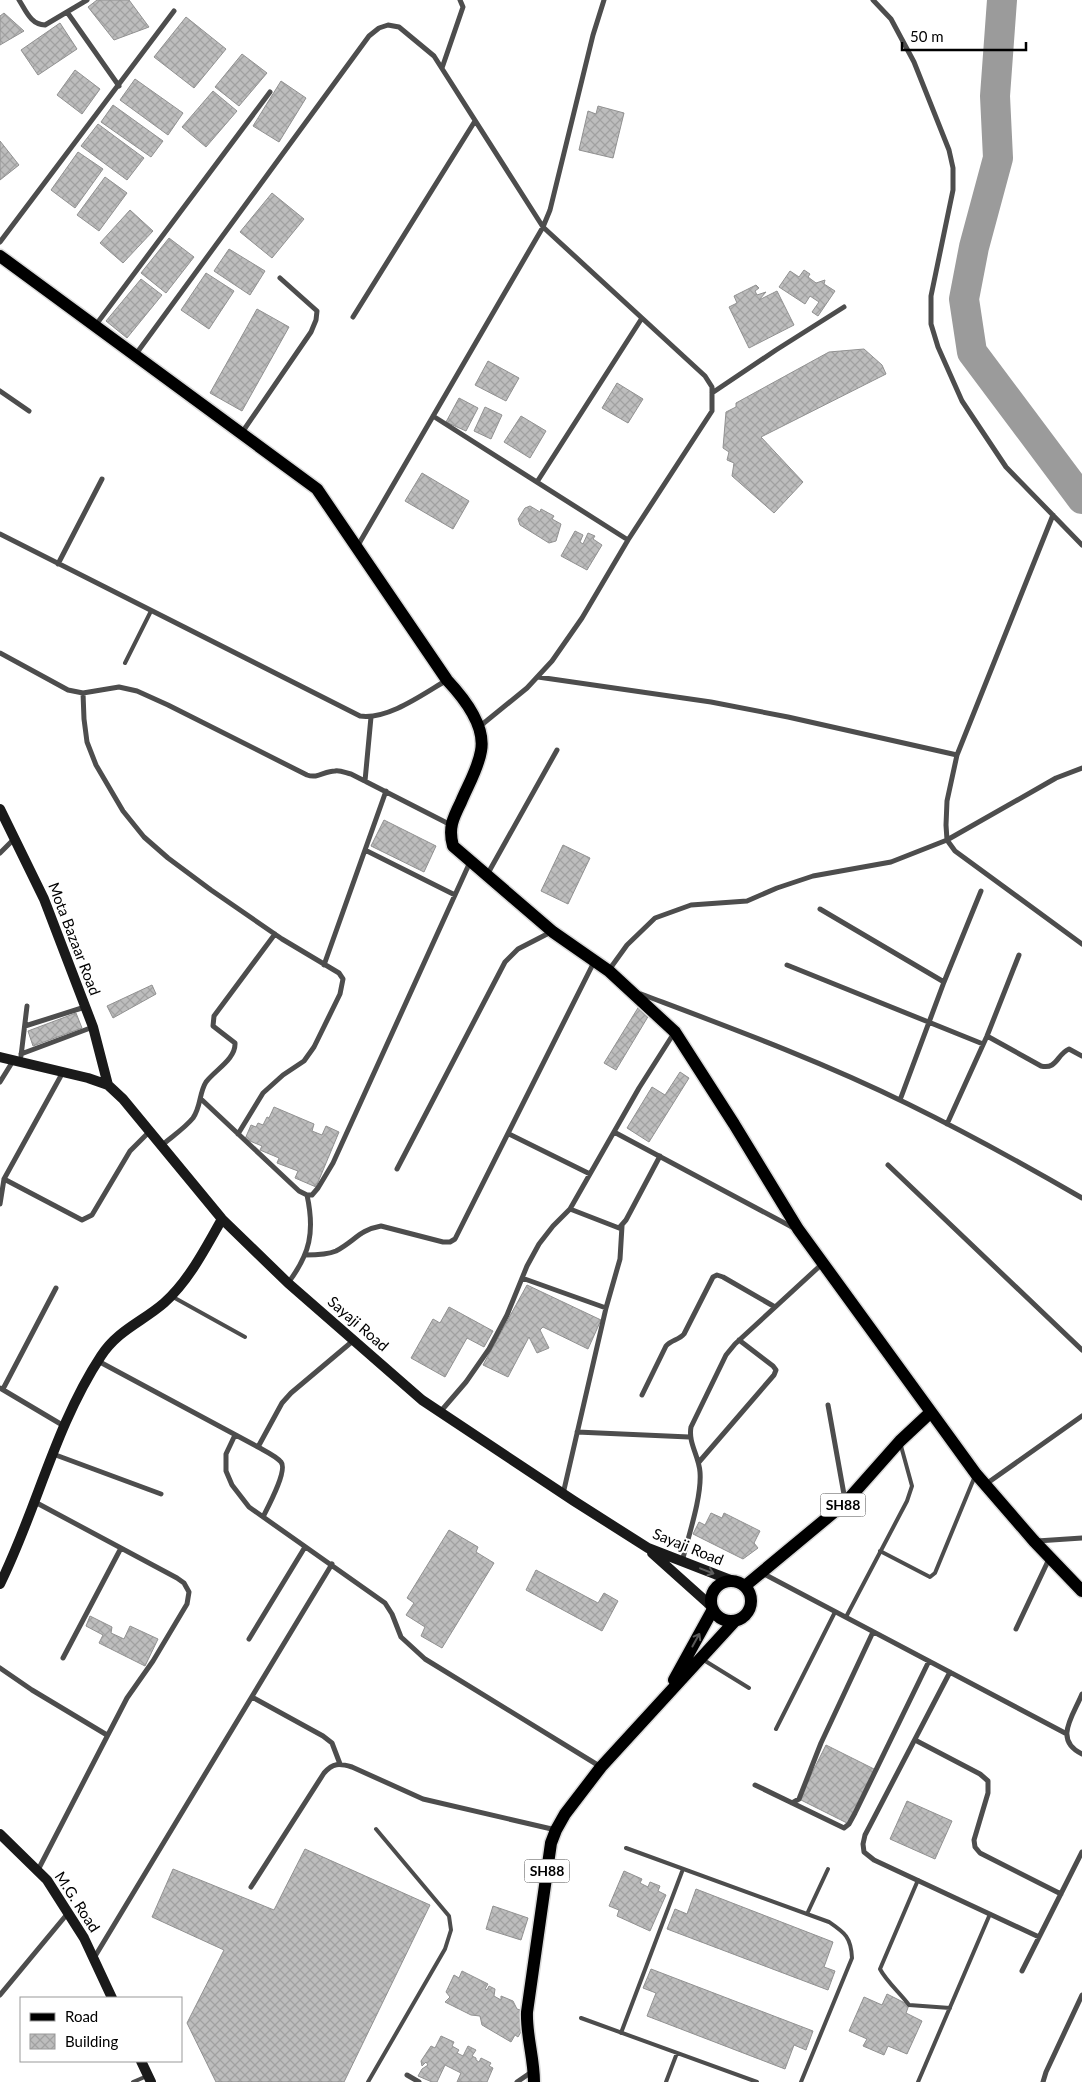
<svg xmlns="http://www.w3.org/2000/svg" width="1082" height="2082" viewBox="0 0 1082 2082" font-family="Lato,sans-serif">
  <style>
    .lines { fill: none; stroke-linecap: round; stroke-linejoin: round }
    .river { stroke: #9b9b9b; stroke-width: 30 }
    .building { fill: url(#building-cross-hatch); stroke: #919191 }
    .primary-casing { stroke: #dbdbdb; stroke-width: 15 }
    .lane { stroke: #4d4d4d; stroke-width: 4 }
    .street { stroke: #4d4d4d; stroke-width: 5 }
    .secondary { stroke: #1a1a1a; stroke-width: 10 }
    .primary { stroke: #000; stroke-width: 12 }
    .oneway { stroke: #5f5f5f }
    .oneway2 { stroke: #595959 }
    .labels { text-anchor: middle; stroke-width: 4; stroke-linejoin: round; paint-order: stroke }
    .shield { fill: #fff; stroke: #4c4c4c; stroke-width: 1 }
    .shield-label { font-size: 14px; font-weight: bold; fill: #000 }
    .street-label { font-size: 15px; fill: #000; stroke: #fff }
  </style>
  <defs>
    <pattern id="building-cross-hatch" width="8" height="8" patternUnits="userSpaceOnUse" patternTransform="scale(1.25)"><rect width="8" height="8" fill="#bdbdbd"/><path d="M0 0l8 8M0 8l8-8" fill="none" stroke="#a1a1a1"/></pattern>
  </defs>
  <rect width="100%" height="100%" fill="#fff"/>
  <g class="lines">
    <!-- river -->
    <path class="river" d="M1002,0L995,96L998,158L974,247L964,299L972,352L1082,499"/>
  </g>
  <!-- building -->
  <path class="building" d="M97,0H129L149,27L114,40L88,7Z
    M4,13L24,31L0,45V16Z
    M186,17L226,49L194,88L154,57Z
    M60,23L77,49L38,75L21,50Z
    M242,54L267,73L239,106L215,87Z
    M75,70L100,89L82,114L57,95Z
    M135,79L183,113L168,135L120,100Z
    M281,81L306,98L279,142L253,126Z
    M213,91L237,111L206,147L182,127Z
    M113,105L163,141L151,157L101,122Z
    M598,106L624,113L613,158L579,150L588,111L596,114Z
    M98,124L144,158L127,180L81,146Z
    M0,141L19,165L0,180Z
    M78,152L103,169L75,208L51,190Z
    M105,177L127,193L99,231L77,215Z
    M272,193L304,219L272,258L240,232Z
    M130,210L153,231L123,263L100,243Z
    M169,238L194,257L166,293L141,273Z
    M229,249L265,271L250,295L214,271Z
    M804,270L810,274L808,277L816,283L825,280L824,284L835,291L818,316L812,312L819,302L810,296L805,304L779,287L790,271L799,277Z
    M206,273L234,291L209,329L181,310Z
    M141,279L162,295L127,338L106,321Z
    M756,285L759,288L755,291L757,295L766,292L759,300L777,291L794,325L749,348L729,307L737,303L734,296Z
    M257,309L289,327L242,411L210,393Z
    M864,349L882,365L886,374L761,437L803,482L774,513L732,476L734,463L727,460L729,452L723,448L726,412L736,407V403L829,352Z
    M488,361L519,378L506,401L475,385Z
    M617,383L643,399L628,423L602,408Z
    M459,398L478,408L466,431L446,422Z
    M485,407L502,415L491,439L474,431Z
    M521,416L546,431L530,458L504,442Z
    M422,473L469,501L453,529L405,501Z
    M530,506L540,512L541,509L554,516L552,519L561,524L556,541L549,543L520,525L518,519L525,508Z
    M575,531L583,535L580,542L583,544L588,533L595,536L593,539L602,545L587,570L561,556Z
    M384,820L436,846L424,872L371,846Z
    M563,845L590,858L568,904L541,891Z
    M152,985L156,994L113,1018L107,1006Z
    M641,1003L652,1010L616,1070L604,1063Z
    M76,1013L82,1028L33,1046L28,1031Z
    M680,1072L689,1078L649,1142L627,1128L652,1087L665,1095Z
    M274,1107L314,1124L312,1131L322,1135L326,1126L339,1132L316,1187L295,1178L298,1171L277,1163L279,1158L260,1150L262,1146L245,1139L251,1125L256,1127L258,1123L263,1125L267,1117L269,1118Z
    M527,1285L601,1320L588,1349L543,1327L540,1330L549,1348L537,1353L529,1337L508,1377L483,1365Z
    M449,1307L493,1331L484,1347L467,1338L445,1377L411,1358L433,1319L440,1323Z
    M711,1513L722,1518L724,1513L760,1531L754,1543L758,1548L743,1559L693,1534L699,1522L705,1525Z
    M449,1530L478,1547L476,1552L494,1563L442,1648L421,1636L425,1627L406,1615L414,1603L407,1598Z
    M536,1570L598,1603L604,1593L618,1601L602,1631L526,1590Z
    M90,1616L112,1627L111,1633L124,1639L130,1626L158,1639L145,1666L99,1643L103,1635L86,1626Z
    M826,1745L876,1770L849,1824L799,1799Z
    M907,1801L952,1821L935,1859L890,1839Z
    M305,1849L430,1905L344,2082H216L187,2023L224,1950L152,1917L173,1869L274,1910Z
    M624,1871L642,1879L640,1883L648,1887L650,1882L660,1886L658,1891L666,1895L650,1931L617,1916L619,1910L609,1906Z
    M696,1889L833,1942L824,1967L835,1971L828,1990L667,1929L675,1909L687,1914Z
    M493,1906L528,1918L521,1940L486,1929Z
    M651,1969L813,2031L806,2050L794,2045L785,2069L647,2016L656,1993L643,1988Z
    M462,1971L488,1984L485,1989L487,1990L489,1986L495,1989L494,1996L501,2000V1996L513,2001L517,2009L527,2012L526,2023L518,2037L515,2035L511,2042L482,2025L480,2016L471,2015L445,2002L450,1997L446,1992L454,1975L459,1978Z
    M887,1994L909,2005L906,2013L922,2021L907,2054L888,2046L884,2055L863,2046L867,2039L849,2031L864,1997L882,2005Z
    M441,2036L454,2042L452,2046L459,2050L457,2053L463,2056L468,2046L476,2050L472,2056L476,2058V2060L479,2062L481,2058L491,2063L489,2066L493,2068L487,2082H457L461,2073L445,2065L437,2082H432L418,2076L422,2069L428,2065L426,2062L422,2066L421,2061L431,2046L435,2048Z"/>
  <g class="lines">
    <defs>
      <path id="primary" d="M0,256L317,489L447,680C463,697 486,725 481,751C478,769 468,785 461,802C453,818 448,828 453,846L553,932L609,971L675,1032L734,1124L798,1229L931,1412L976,1474L1034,1541L1082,1591
        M711 1601a20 20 0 1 1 40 0a20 20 0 1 1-40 0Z
        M745,1586L845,1503L900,1441L931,1412
        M674,1680L712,1611
        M534,2082C534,2058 526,2035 527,2012L551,1843L556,1830L565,1814L601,1767L734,1622"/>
    </defs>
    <!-- primary casing -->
    <use href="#primary" class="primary-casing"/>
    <!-- lane -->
    <path class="lane" d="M125,663L151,611
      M173,1297L245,1337
      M880,1551L930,1577L935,1573L975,1476
      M846,1617L907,1501L912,1486L901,1446
      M702,1659L749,1688
      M776,1729L835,1612
      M626,1848L829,1922C845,1933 851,1937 852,1958L801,2082
      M918,1880L880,1969C886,1981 901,1994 909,2005L950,2008
      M807,1914L828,1869
      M581,2018L757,2082
      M621,2033L683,1869
      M133,2082L147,2076
      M368,2082L445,1949L451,1930L449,1916L376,1829
      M666,2082L677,2053
      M918,2082L990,1914"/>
    <!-- street -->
    <path class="street" d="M19,0C26,11 31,25 45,25L87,0
      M873,0L891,19L914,62L949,150L953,168V190L931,296V324L938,347L962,401L1006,467L1082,545
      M67,12L119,86
      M442,68L463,7L460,0
      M0,242L174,11
      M353,317L475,121
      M95,326L270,92
      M136,354L369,36L379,28L388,25L399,27L434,56L543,227L705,376L712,387V411L628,540L582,618L552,661L527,688L479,727
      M0,391L29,411
      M712,393L776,350L844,307
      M433,416L628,540
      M241,434L311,332L316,320L317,311L280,278
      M537,482L642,318
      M1053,515L957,755L947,801L946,825L947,840L955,851L1082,944
      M0,534L360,716C388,720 423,694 447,680
      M357,547L543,227L550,210L593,35L604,0
      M58,564L102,479
      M0,653L68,690L83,693L119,687L137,691L168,705L307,775C318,779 324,771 335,771C340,770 346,773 351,774L451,825
      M538,677L711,702L788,717L957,755
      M83,693L84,719L87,742L96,765L123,811L144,837L168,858L211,890L282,939L339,973L343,979L340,994L314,1047L304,1061L283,1075L263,1093L238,1134
      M365,781L371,717
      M365,850L455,895
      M0,853L14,839
      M487,875L557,750
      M820,909L944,982
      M324,965L386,791
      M787,965L983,1044
      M609,970L627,945L655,918L691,905L747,901L777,888L813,876L891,862L947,840L1056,778L1082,768
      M641,994C731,1028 821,1061 908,1104C967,1133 1025,1165 1082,1198
      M25,1026L85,1007
      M987,1036L1041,1066C1057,1070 1057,1054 1069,1049L1082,1056
      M21,1054L93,1027
      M21,1056L27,1006
      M0,1082L13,1061
      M201,1099L299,1191L307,1195H312L318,1188L333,1163L470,862
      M900,1100L944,982L981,891
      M947,1124L987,1036L1019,955
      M614,1132L792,1227
      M509,1134L590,1174
      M161,1146C171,1137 184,1129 193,1118C201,1107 199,1093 206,1082C215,1070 236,1059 235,1043L213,1026L214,1016L275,934
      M888,1165L1082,1350
      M397,1169L505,962L518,949L551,932
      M4,1179L82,1220L92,1215L130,1151L149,1132
      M0,1204L4,1179L63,1072
      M570,1209L619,1228L626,1220L660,1156
      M305,1255C315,1255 327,1255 336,1251C355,1241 359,1230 381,1226L443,1242H450L455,1239L594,962
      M522,1278L606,1308
      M288,1283C310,1254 315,1232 307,1195
      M98,1361L258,1447C265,1451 276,1456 281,1462C288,1470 268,1507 263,1517
      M0,1388L64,1426
      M3,1389L56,1288
      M642,1395L666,1346C671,1340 679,1340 684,1334L713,1277L717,1275L723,1277L775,1307
      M828,1405L845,1500
      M441,1411L466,1382L489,1349L507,1315L527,1266L539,1244L553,1226L570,1209L639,1088L674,1033
      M577,1432L689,1437
      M235,1435L226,1454V1471L232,1485L249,1507L385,1603L392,1614L401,1637L425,1659L601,1767
      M258,1447L282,1403L291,1393L354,1340
      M53,1454L161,1494
      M699,1462L774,1375L776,1370L773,1366L739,1340
      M986,1484L1082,1416
      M563,1494L606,1308L620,1259L622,1226
      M35,1502L177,1578L184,1583L189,1592L187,1604L153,1661L127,1698L38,1870
      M1037,1541L1082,1538
      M682,1562C688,1537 702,1497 700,1472C699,1456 688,1443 691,1427L726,1355L735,1344L822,1264
      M762,1573L1065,1733
      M1016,1629L1049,1559
      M249,1639L305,1547
      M63,1658L121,1548
      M0,1668L32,1690L107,1735
      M950,1672L865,1835L863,1844L864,1852L874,1860L1039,1937
      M1082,1694C1073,1716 1053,1740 1082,1754
      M252,1697L323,1736L332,1743L340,1764
      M915,1740L980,1774L988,1781V1793L974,1840L975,1847L980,1853L1061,1894
      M755,1785L844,1828L849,1824L855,1813L929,1661
      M792,1803L799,1799L821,1743L873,1632
      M251,1887L324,1773C333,1763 339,1763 352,1767L423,1799L556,1830
      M94,1958L332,1564
      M1022,1971L1082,1852
      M0,1995L68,1913
      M407,2075L419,2082
      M517,2082L533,2071
      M1043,2082L1046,2072L1082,1995"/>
    <!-- secondary -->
    <path class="secondary" d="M0,809L44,899L93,1027L108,1085
      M0,1057L88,1078L108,1085L123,1099L222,1219L288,1283L422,1400L574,1501L648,1548L733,1581
      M652,1553L710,1605
      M0,1584C37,1509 55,1426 101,1356C118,1330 142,1322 164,1303C189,1281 206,1247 222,1219
      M0,1834L47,1880L84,1938L112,1998
      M141,2061L151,2082"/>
    <!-- primary -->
    <use href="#primary" class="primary"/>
  </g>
  <!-- one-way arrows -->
  <defs><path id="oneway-shaft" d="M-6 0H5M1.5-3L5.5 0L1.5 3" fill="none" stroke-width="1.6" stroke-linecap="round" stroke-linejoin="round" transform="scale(1.25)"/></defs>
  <use class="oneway" href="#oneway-shaft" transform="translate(707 1571) rotate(21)"/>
  <use class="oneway2" href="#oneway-shaft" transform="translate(696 1640) rotate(-61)"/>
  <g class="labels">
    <!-- shield labels -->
    <g class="shield">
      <rect x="820.5" y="1493.5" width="45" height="23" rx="4"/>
      <rect x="524.5" y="1859.5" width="45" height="23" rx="4"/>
    </g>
    <g class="shield-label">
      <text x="843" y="1510">SH88</text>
      <text x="547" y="1876">SH88</text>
    </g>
    <!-- street labels -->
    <g class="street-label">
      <text transform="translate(74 939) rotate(69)" y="5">Mota Bazaar Road</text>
      <text transform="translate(358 1324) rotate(41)" y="5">Sayaji Road</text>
      <text transform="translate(688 1547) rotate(22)" y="5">Sayaji Road</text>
      <text transform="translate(77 1902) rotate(57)" y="5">M.G. Road</text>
    </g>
  </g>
  <!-- legend -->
  <rect x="20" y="1997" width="162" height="65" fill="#ffffff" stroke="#999999"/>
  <rect x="30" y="2013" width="25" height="8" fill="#000000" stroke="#999999"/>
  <text x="65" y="2022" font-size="15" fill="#000000">Road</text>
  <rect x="30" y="2034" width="25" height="15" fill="url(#building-cross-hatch)" stroke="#999999"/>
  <text x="65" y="2047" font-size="15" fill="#000000">Building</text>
  <!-- scale -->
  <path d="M902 42v8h124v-8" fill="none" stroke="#000000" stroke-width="2.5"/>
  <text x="910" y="42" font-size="15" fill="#000000" stroke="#ffffff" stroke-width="4" paint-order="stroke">50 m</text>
</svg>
